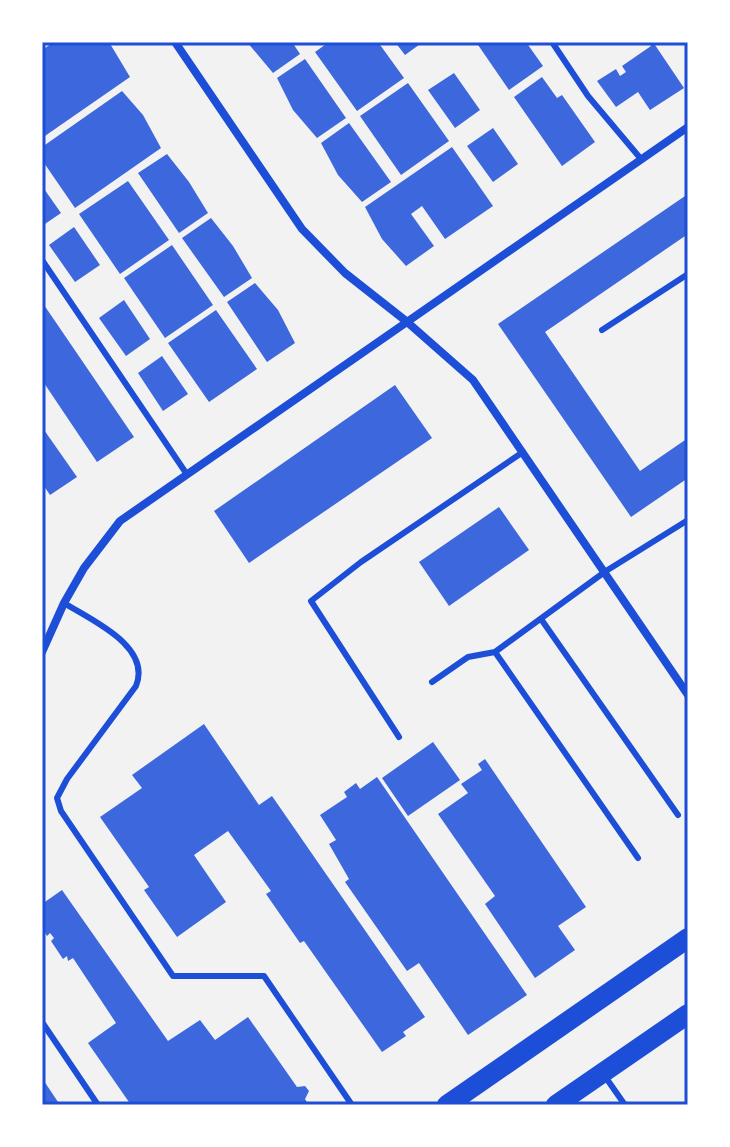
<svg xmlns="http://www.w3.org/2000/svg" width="730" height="1147" viewBox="0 0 730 1147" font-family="'Source Sans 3',sans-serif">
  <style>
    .building { fill: #3d67dc }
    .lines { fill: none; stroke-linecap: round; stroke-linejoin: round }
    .service { stroke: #1d4ed8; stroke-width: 6 }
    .minor { stroke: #1d4ed8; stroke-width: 8 }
    .primary { stroke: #1d4ed8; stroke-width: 20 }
    .neatline { fill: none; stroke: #1d4ed8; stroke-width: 3 }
  </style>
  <rect width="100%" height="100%" fill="#f2f2f2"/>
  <!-- building -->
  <path class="building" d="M54,42H109L130,77L42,138V50Z
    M247,42H292L300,54L273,73Z
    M329,42H378L404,78L357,111L315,52Z
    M395,42H423L405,55Z
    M476,42H526L543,66L509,90Z
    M648,42H660L655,45L684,88L650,110L638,92L616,107L597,81L616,69L620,76L626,72L622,66L651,46Z
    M305,59L346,118L317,138L293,110L277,78Z
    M454,73L480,110L455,128L428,90Z
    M542,77L557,98L562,95L595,142L562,166L514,97Z
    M408,83L449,141L401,175L360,116Z
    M122,91L143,115L161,148L75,208L42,160V147Z
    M349,123L391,182L362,202L338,175L321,143Z
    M493,128L518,164L493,182L467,146Z
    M452,147L493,206L445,239L422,206L411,214L434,246L406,266L382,239L365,207Z
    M167,154L189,182L208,213L179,233L138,173Z
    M128,181L169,240L120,274L79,214Z
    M42,186L61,213L42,226Z
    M688,194V234L545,332L640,471L688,438V478L631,517L498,324Z
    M211,218L233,246L252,278L224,297L182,238Z
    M74,227L100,265L75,282L49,245Z
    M172,245L213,305L165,338L124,278Z
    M255,283L278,310L295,343L267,362L227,302Z
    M124,300L150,339L126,356L99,318Z
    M42,302L134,437L97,462L42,380Z
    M216,310L257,369L209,402L168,343Z
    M162,356L188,394L163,411L138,373Z
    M395,385L432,438L249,563L214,511Z
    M42,427L77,477L50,495L42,483Z
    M499,507L529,550L449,606L419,562Z
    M204,724L259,805L272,796L425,1017L403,1032L406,1036L382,1052L304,941L300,943L266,894L271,891L228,831L194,855L226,902L177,937L144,890L149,887L100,817L142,788L132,775Z
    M433,742L460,780L408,816L382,778Z
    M485,759L586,907L558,926L575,950L535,978L485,904L495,896L438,814L468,793L461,784L482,770L478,764Z
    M377,777L527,995L468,1035L419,963L407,971L345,882L349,879L329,844L336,840L320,815L347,797L344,792L356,783L360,789Z
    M62,890L168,1041L200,1020L215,1040L248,1017L297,1087L305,1086L309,1091L305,1099L308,1104L131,1105L88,1043L116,1023L73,958L68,961L67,956L63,959L51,941L54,938L50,933L47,936L42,928V904Z
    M42,1078L60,1105H42Z"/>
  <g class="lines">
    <!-- service -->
    <path class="service" d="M552,42L588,96L641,159
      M42,260L186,473
      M602,330L688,274
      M64,603C91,620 152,646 136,686L67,779L57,798L61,811L173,976H264L352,1105
      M541,619L678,815
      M432,682L468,657L495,652
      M399,737L311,601L361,562L523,452
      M638,858L495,652L606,571L688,520
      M42,1022L98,1105
      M604,1075L625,1105"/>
    <!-- minor -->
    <path class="minor" d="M175,42L302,229L345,273L406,321L473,380L688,695
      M42,652L64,603L84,568L120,521L688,127"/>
    <!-- primary -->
    <path class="primary" d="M447,1105L688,938
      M556,1105L688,1014"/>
  </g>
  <!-- border -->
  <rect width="730" height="1147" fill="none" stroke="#ffffff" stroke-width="88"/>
  <rect x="44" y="44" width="642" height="1059" class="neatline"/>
</svg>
